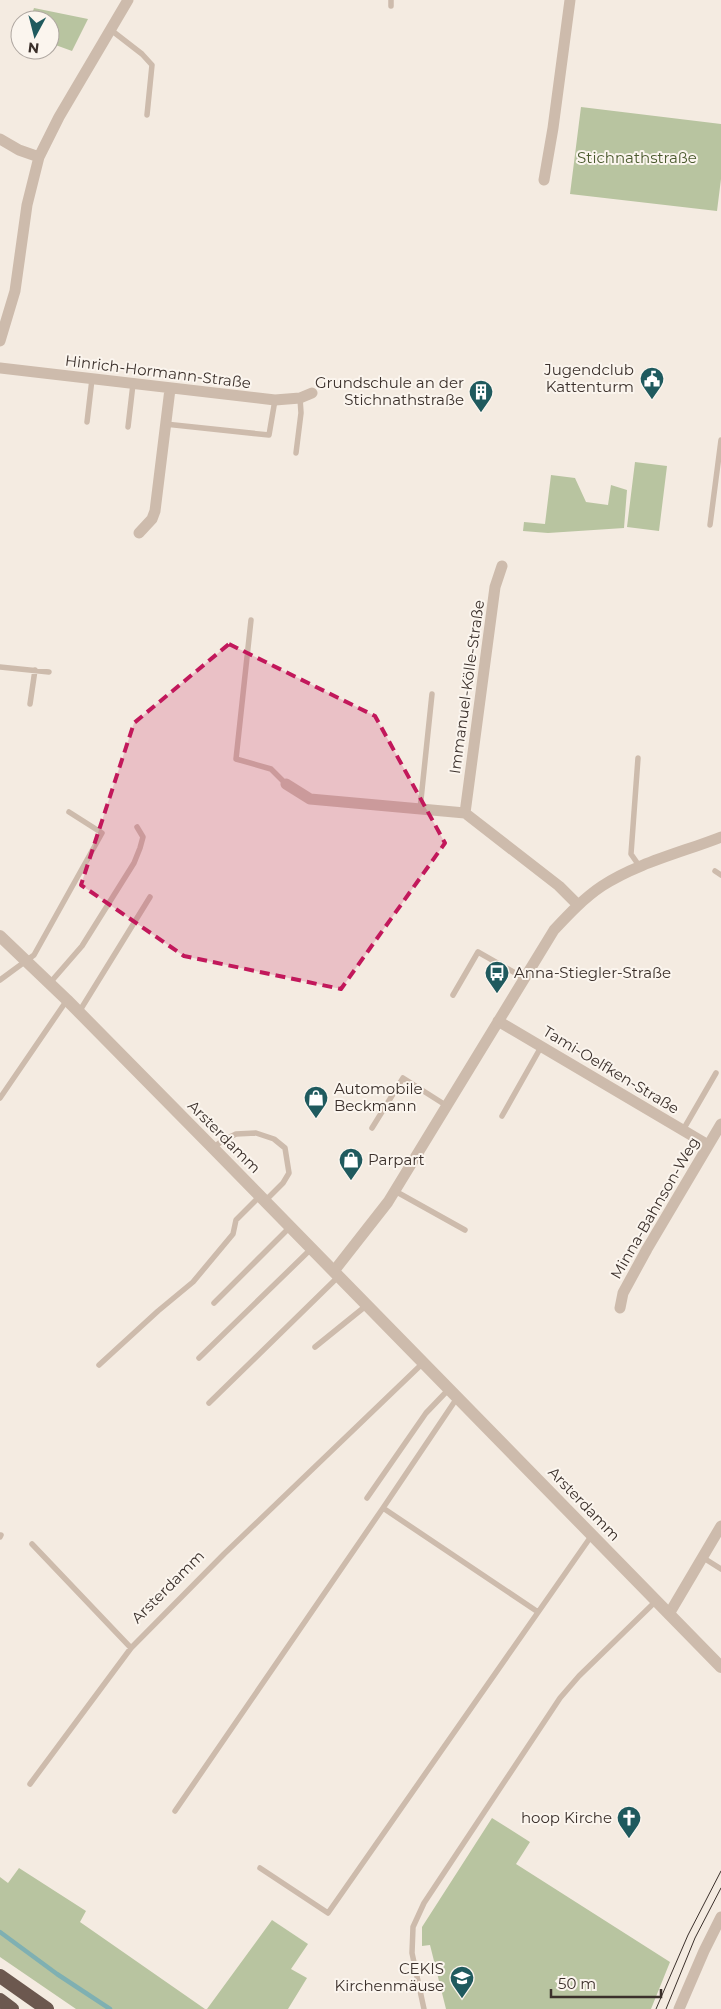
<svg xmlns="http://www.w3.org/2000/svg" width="721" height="2009" viewBox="0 0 721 2009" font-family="Montserrat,sans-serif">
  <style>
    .green { fill: #b8c4a0 }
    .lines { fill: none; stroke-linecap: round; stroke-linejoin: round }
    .stream { stroke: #7fb0b2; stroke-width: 4.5 }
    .service { stroke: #cdbbac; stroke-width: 5.5 }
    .minor { stroke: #cdbbac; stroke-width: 11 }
    .tertiary { stroke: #cdbbac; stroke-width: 12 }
    .trunk { stroke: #6c584f; stroke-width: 14 }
    .tram { stroke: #3b302b; stroke-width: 1 }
    .marked { fill: #c2185b; fill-opacity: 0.2; stroke: #c2185b; stroke-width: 4; stroke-dasharray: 10 6; stroke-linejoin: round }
    .labels { text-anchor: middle; stroke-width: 4; stroke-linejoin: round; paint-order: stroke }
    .park-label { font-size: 15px; fill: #4a5a2e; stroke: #fbf5ee }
    .poi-label { font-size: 15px; fill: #3b302b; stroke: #fbf5ee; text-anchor: end }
    .street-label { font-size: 15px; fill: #3b302b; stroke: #fbf5ee }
  </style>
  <rect width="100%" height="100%" fill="#f4ebe1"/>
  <!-- green -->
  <path class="green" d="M34,8L88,19L72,51L50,43V20H40L32,14Z
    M581,107L721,124V179L717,211L570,194Z
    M635,462L667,466L659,531L627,527Z
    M551,475L575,478L586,502L608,505L611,485L627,490L624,528L548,533L523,531L524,522L545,524Z
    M492,1818L530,1842L516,1864L670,1962L651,2009H446L430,1945L422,1946V1927Z
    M19,1868L86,1911L80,1922L205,2009H76L0,1957V1877L8,1883Z
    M272,1920L308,1944L291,1969L307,1978L288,2009H207Z"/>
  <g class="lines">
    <!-- stream -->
    <path class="stream" d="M0,1932L57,1974L110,2009"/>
    <!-- service -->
    <path class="service" d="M391,6V0
      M111,30L142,54L152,65L147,115
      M87,422L92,379
      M165,424L269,435L275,400
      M128,427L133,384
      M296,453L301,413L300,398
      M710,525L721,440
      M251,620L236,759L271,769L286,784
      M0,667L49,672
      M30,704L35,670
      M638,758L631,854L640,867
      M420,809L432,694
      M715,871L721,875
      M0,980L34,955L102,833L69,812
      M49,984L82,946L134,863L140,848L143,837L137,827
      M453,995L478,952L524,978
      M79,1012L150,897
      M0,1098L67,1000
      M502,1116L541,1047
      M372,1128L403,1078L447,1106
      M683,1130L716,1073
      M213,1148L222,1141L236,1134L256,1133L274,1139L285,1148L289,1173L283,1183L265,1201
      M395,1191L465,1230
      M214,1303L290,1227
      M315,1347L367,1305
      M199,1358L312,1248
      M99,1365L158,1311L193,1282L233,1234L236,1220L260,1196
      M209,1403L339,1276
      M367,1498L426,1413L449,1389
      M383,1508L457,1398
      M0,1537L1,1535
      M32,1544L131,1648
      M702,1557L721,1569
      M30,1784L131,1648L224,1554L423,1363
      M175,1811L383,1508L538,1612
      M260,1868L328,1913L592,1535
      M424,2009L412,1953L413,1927L424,1903L560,1698L579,1676L656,1601"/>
    <!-- minor -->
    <path class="minor" d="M0,139L19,150L39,157
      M544,180L553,128L570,0
      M0,341L15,291L27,205L39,157L59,117L128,0
      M0,368L275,400L300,398L312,393
      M139,533L152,519L155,511L170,389
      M286,784L310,799L465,813L559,886L578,905
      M465,813L495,587L502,566
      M498,1021L708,1145
      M334,1271L388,1202L554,930C569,914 584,898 602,886C637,863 683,852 721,837
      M620,1308L623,1293L647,1249L721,1124
      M669,1614L721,1526
      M679,2009L704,1951L721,1917"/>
    <!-- tertiary -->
    <path class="tertiary" d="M0,936L67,1000L213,1148L721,1667"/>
    <!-- trunk -->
    <path class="trunk" d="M0,1976L47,2009
      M0,2000L12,2009"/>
    <!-- tram -->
    <path class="tram" d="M656,2009L688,1935L721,1871
      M666,2009L695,1938L721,1888"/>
  </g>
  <!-- marked area -->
  <path class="marked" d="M229,644L375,716L445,843L341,989L184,956L81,885L134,723Z"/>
  <!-- icons -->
  <defs>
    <symbol id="civic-pin" viewBox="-11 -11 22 30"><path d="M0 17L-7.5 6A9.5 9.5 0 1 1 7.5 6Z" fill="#1f5a5e" stroke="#fbf5ee"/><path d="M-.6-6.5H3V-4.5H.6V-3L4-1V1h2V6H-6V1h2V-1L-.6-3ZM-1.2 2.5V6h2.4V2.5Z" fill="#fff"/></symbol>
    <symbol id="building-pin" viewBox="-11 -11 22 30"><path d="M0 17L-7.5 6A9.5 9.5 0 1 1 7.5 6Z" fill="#1f5a5e" stroke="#fbf5ee"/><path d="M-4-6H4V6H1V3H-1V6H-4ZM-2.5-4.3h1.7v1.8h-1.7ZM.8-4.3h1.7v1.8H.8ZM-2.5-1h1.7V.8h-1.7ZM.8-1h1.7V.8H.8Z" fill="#fff"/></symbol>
    <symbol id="bus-pin" viewBox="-11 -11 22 30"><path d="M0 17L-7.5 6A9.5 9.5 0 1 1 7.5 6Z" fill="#1f5a5e" stroke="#fbf5ee"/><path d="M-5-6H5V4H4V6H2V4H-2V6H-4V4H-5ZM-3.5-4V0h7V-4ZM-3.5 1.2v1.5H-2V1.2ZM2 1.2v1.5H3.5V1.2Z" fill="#fff"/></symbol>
    <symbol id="shop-pin" viewBox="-11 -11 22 30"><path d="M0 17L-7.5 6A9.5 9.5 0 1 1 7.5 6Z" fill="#1f5a5e" stroke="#fbf5ee"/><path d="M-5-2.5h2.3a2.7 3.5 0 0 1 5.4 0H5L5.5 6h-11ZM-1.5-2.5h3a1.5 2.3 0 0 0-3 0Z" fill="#fff"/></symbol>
    <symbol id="church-pin" viewBox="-11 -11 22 30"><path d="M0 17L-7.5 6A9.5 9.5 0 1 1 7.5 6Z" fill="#1f5a5e" stroke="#fbf5ee"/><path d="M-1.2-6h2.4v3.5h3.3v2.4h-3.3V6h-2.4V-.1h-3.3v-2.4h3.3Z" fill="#fff"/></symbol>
    <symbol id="school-pin" viewBox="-11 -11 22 30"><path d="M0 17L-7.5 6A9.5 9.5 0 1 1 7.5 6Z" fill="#1f5a5e" stroke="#fbf5ee"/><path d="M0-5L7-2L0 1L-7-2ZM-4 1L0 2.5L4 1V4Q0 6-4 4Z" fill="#fff"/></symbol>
  </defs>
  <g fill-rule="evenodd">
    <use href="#civic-pin" x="638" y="365" width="28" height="38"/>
    <use href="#building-pin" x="467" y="378" width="28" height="38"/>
    <use href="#bus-pin" x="483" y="959" width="28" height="38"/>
    <use href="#shop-pin" x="302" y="1084" width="28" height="38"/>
    <use href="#shop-pin" x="337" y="1146" width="28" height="38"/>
    <use href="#church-pin" x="615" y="1804" width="28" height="38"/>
    <use href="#school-pin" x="448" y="1964" width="28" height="38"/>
  </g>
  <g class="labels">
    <!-- park labels -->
    <g class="park-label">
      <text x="637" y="163">Stichnathstraße</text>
    </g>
    <!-- poi labels -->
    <g class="poi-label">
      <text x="634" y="375">Jugendclub<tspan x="634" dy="17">Kattenturm</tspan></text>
      <text x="464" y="388">Grundschule an der<tspan x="464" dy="17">Stichnathstraße</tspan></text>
      <text x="514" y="978" text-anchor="start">Anna-Stiegler-Straße</text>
      <text x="334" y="1094" text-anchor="start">Automobile<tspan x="334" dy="17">Beckmann</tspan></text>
      <text x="368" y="1165" text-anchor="start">Parpart</text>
      <text x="612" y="1823">hoop Kirche</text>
      <text x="444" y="1974">CEKIS<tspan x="444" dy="17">Kirchenmäuse</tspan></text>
    </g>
    <!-- street labels -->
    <g class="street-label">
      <text transform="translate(158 372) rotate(7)" y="5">Hinrich-Hormann-Straße</text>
      <text transform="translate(467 687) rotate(-82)" y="5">Immanuel-Kölle-Straße</text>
      <text transform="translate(611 1070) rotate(31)" y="5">Tami-Oelfken-Straße</text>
      <text transform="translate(224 1137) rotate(45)" y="5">Arsterdamm</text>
      <text transform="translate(655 1208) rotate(-60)" y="5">Minna-Bahnson-Weg</text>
      <text transform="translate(584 1504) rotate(46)" y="5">Arsterdamm</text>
      <text transform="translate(168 1587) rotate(-45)" y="5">Arsterdamm</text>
    </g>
  </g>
  <!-- north arrow -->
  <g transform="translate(35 35) rotate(187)"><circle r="24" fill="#fbf5ee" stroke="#aea6a0"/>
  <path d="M0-4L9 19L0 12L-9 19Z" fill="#1f5a5e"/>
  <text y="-8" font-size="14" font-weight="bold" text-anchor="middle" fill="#3b302b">N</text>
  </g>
  <!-- scale -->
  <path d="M551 1989v8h110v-8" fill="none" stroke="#3b302b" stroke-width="2.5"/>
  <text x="558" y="1989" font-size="15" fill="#3b302b" stroke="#fbf5ee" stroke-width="4" paint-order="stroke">50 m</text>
</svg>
